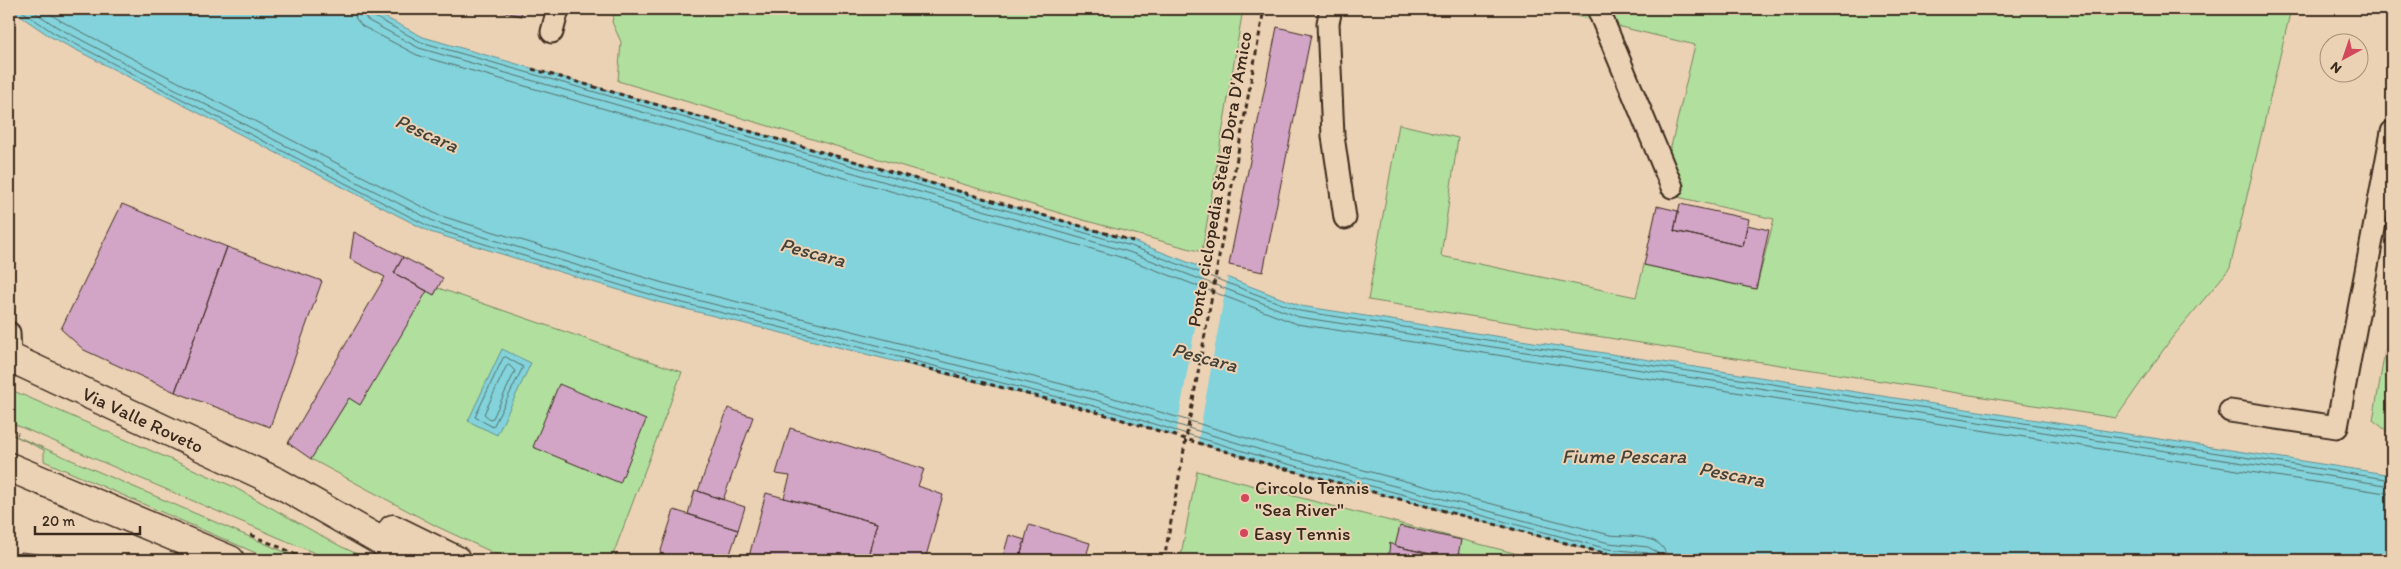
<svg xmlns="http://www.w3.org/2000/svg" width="2401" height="569" viewBox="0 0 2401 569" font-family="Itim,sans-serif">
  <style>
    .green { fill: #b1df9e; stroke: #76845e }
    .water { fill: #82d3db; stroke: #668f8f }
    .pier { fill: #ecd2b4 }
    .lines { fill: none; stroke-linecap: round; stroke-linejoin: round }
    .shore { stroke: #576e6a; stroke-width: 1 }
    .building { fill: #d2a5c7; stroke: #3b2a1e }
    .service-casing { stroke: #3b2a1e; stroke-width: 25 }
    .minor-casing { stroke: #3b2a1e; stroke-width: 31 }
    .path { stroke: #3b2a1e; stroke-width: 3; stroke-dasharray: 5 4; stroke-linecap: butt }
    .service { stroke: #ecd2b4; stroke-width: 21 }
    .minor { stroke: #ecd2b4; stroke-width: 28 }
    .path-bridge { stroke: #3b2a1e; stroke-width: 3; stroke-dasharray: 5 4; stroke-linecap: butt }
    .poi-dot { fill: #d1495b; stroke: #ecd2b4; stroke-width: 2 }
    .labels { text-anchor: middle; stroke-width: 4; stroke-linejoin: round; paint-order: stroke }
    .street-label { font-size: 19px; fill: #3b2a1e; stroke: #ecd2b4 }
    .poi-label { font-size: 19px; fill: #3b2a1e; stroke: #ecd2b4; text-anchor: start }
    .water-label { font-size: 20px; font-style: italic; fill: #46433a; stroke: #ecd2b4 }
  </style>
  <rect width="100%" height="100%" fill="#ecd2b4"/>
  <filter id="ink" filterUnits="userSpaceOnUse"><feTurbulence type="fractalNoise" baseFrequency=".02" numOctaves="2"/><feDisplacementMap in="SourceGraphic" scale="10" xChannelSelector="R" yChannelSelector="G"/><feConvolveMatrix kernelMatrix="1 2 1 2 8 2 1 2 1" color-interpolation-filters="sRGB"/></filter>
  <g filter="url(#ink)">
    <!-- green -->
    <path class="green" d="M615,9H1243L1202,252L1083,220L618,81L621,42L612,22Z
      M1547,9H2291L2230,268L2171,339L2116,418L1368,300L1399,124L1458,138L1441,256L1636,297L1644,265L1756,289L1774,219L1660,193L1695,45Z
      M438,288L682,372L611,560H509L438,527L311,459L349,398L359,404L427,291L434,295Z
      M2392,311V435L2373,420Z
      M9,389L232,486L340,546L370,560H331L9,422Z
      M9,433L303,560H272L44,461V450Z
      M1197,471L1541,560H1180Z"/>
    <!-- water -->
    <path class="water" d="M10,9H369L423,37L1133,241L1301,306L2392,475V560H1673L1607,554L1271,465L1093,411L658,302L430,232L51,37Z
      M502,349L531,363L497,435L468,421Z"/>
    <!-- pier -->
    <path class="pier" d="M1206,267L1228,275L1197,446L1175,439Z"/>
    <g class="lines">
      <!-- shore -->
      <path class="shore" d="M19,9L54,33L432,228L659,297L1094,406L1273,460L1608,549L1648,553L1653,560
        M30,9L57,27L142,72L435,222L661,291L1096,400L1274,454L1609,543L1648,547L1657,552L1659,560
        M43,9L61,21L145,65L438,215L663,283L1097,393L1276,447L1610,535C1630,537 1666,533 1667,560
        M354,9L356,19L362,26L417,55L1127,259L1297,324L2392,494
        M362,9L367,20L419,48L1129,252L1299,317L2392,486
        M368,9L371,15L421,42L1131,246L1300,311L2392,480
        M506,357L523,367L493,427L475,417L503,358Z
        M509,365L515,371L493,418L490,419L484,414L506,367Z"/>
    </g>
    <!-- building -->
    <path class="building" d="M491,9H522L521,16Z
      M1277,27L1311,35L1263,272L1229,265Z
      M122,204L227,247L175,392L84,350L61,329Z
      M1680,204L1749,219L1743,246L1674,231Z
      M1657,206L1678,211L1674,231L1743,246L1747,225L1769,230L1756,289L1644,265Z
      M354,232L403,257L394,273L427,291L360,405L349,398L311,459L288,443L385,277L350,259Z
      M227,247L322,281L270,427L175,392Z
      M403,257L443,278L434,295L394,273Z
      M559,384L646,420L620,483L533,447Z
      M728,408L753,417L723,500L698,491Z
      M790,428L924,469L918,486L943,495L925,560H867L877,523L784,498L790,476L776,474Z
      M695,490L745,507L738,530L688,514Z
      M766,493L877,523L867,560H748Z
      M674,510L738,530L728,560H658Z
      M1029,525L1090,543L1085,560H1019Z
      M1400,526L1461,540L1457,560L1395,546Z
      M1009,535L1025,540L1019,560H1002Z
      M1390,543L1395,546L1456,560H1388Z
      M21,552L87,560H20Z
      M1458,553L1490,560H1457Z"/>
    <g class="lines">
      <defs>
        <path id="service" d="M1331,9L1328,23L1333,136L1345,218
          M1598,9L1672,187
          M552,32L558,9
          M9,333L10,357
          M2230,411L2337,427L2392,132"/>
        <g id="minor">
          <path id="s1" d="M9,357L277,482L414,560"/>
          <path d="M9,467L230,560"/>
          <path d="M393,529L456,560"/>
        </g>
      </defs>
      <!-- service casing -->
      <use href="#service" class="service-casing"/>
      <!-- minor casing -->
      <use href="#minor" class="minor-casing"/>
      <!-- path -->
      <path class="path" d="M532,69L1133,241
        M903,362L1093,411L1271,465L1607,554L1673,560
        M9,430L18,434
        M251,535L310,560"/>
      <!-- service -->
      <use href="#service" class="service"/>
      <!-- minor -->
      <use href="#minor" class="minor"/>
      <!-- path-bridge -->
      <path class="path-bridge" d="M1164,560L1264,9"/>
    </g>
  </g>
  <!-- markers -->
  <g class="poi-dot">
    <circle cx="1245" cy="498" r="5"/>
    <circle cx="1244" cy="533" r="5"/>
  </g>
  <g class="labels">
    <!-- street labels -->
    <g class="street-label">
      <text transform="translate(1219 179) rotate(-80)" y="7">Ponte ciclopedia Stella Dora D'Amico</text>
      <text dy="7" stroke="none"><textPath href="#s1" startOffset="148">Via Valle Roveto</textPath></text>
    </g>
    <!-- poi labels -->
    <g class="poi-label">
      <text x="1255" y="494">Circolo Tennis<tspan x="1255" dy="22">"Sea River"</tspan></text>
      <text x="1254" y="540">Easy Tennis</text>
    </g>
    <!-- water labels -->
    <g class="water-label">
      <text transform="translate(427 133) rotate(24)" y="7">Pescara</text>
      <text transform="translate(813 252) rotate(15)" y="7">Pescara</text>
      <text transform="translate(1205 357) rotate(15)" y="7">Pescara</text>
      <text x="1624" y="463">Fiume Pescara</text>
      <text transform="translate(1732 474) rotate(11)" y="7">Pescara</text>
    </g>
  </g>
  <!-- margin -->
  <rect width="2401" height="569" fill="none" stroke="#ecd2b4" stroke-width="30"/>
  <rect x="15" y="15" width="2371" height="539" fill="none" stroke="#3b2a1e" stroke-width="2" filter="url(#ink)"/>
  <!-- north arrow -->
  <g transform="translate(2344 58) rotate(220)"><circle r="24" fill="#ecd2b4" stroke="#a58f78"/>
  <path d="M0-4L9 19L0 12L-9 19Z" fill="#d1495b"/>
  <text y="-8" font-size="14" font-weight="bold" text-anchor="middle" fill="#3b2a1e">N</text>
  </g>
  <!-- scale -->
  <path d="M35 526v8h105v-8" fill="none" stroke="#3b2a1e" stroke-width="2.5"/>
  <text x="42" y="526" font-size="15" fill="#3b2a1e" stroke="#ecd2b4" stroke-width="4" paint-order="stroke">20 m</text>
</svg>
